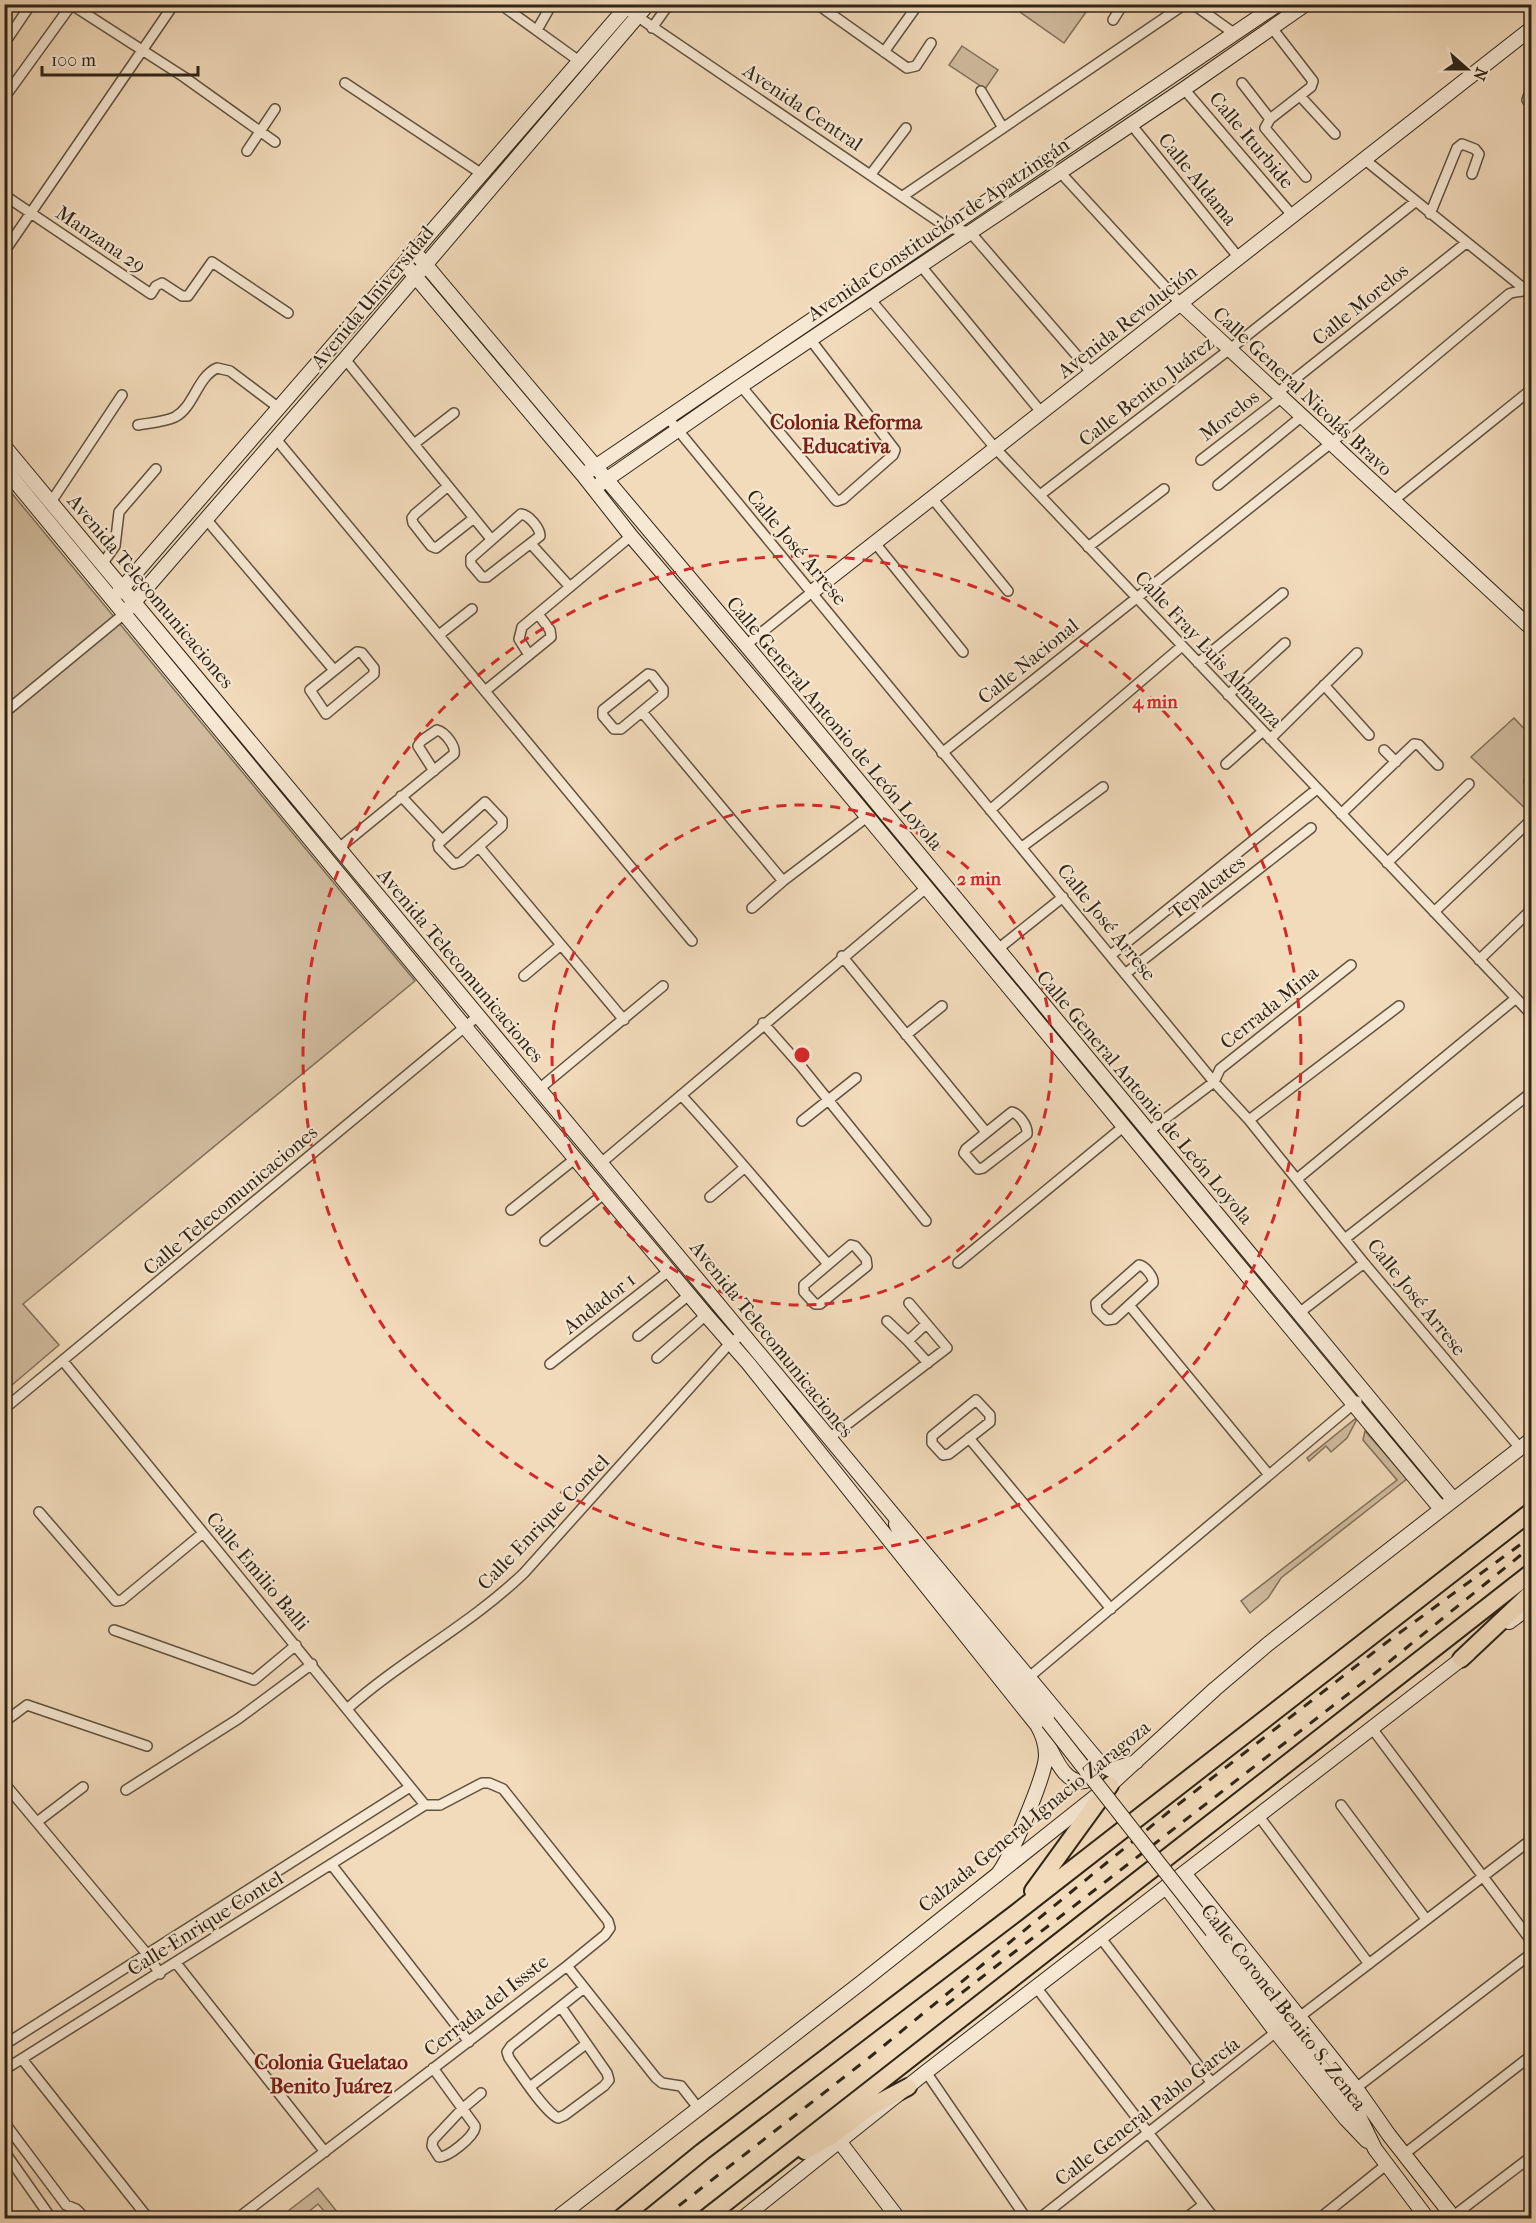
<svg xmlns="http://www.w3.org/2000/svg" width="1536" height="2223" viewBox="0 0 1536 2223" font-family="'IM FELL French Canon',serif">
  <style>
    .green { fill: #d1bc9f; stroke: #80705b; stroke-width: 1.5 }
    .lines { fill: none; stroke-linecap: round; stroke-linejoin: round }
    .street-casing { stroke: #605240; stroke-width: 12 }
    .secondary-casing { stroke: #2f2517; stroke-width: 16 }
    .highway-casing { stroke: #2f2517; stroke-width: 20 }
    .street { stroke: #f7e8d3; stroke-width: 9 }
    .secondary { stroke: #f7e8d3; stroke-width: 14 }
    .highway { stroke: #f2dbbb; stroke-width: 16 }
    .rail { stroke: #2f2517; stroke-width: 3; stroke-dasharray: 10 10; stroke-linecap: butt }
    .secondary-bridge-casing { stroke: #2f2517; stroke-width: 16; stroke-linecap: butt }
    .secondary-bridge { stroke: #f7e8d3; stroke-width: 14 }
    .ring { fill: none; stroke: #d62828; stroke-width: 3; stroke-dasharray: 10 8 }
    .labels { text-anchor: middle; stroke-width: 4.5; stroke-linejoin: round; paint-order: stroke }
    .street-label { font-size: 20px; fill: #2f2517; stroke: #f7e8d3 }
    .neighbourhood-label { font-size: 21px; font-weight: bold; fill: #7a1f14; stroke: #f7e8d3 }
    .centre { fill: #d62828; stroke: #f7e8d3; stroke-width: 3 }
    .ring-label { font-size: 18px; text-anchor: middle; font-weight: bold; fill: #d62828; stroke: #f7e8d3; stroke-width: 4.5; stroke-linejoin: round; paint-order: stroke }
  </style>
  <rect width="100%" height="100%" fill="#f2dbbb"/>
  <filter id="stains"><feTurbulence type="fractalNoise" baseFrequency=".00333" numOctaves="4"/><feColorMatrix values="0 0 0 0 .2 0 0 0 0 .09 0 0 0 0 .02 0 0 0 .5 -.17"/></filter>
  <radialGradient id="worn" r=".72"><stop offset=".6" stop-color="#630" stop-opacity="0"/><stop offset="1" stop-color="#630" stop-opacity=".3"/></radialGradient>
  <!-- green -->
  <path class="green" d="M1010,5H1091L1064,43Z
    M962,46L998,70L985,89L949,65Z
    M5,485L415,981L23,1304L59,1345L5,1391Z
    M1514,718L1531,736V814L1471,757Z
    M1355,1419L1356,1421L1347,1438L1331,1452L1326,1446L1309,1461L1307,1458Z
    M1365,1431L1407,1479L1281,1578L1268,1598L1250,1613L1241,1601L1397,1480L1363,1440Z
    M318,2188L342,2218H330L318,2204L301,2218H279Z"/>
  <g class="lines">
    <defs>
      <path id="street" d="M500,4L579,61
        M619,4L948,228L970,232L1091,372
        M817,4L907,68L916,66L931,43
        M1193,4L1235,34
        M72,5L184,77L275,142
        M1113,20L1123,4
        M652,28L669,4
        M1272,28L1313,81L1311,87L1270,119L1265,128L1306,177
        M537,30L549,9
        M4,44L31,4
        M884,52L914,10
        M345,83L482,174
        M1242,83L1270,119
        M1532,86L1527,100L1532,105
        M1184,89L1292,215
        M981,91L1003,128
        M1300,96L1335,134
        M4,98L72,4
        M1130,123L1239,258
        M247,151L275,109
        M1364,159L1527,291
        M1059,171L1182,305
        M871,174L906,128
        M4,195L151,294L156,286L162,283L182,296H188L212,262L288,313
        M903,196L1185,4
        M1430,214L1457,148L1462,144L1475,149L1479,154L1472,174
        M4,252L174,4
        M921,266L1041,412
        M870,299L996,449L1532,1015
        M345,359L491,539
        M741,386L835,499L837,501L843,499L893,455L895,450L810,339
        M1276,394L1466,243
        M668,418L1214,1082L1249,1120L1364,1263L1520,1448
        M138,425C149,423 164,422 175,417C194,407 197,377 217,368L230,371L279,408
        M276,439L692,941
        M414,444L454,413
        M1201,460L1281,398
        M1218,485L1301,417
        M448,486L415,514L412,518L413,523L431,546L436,548L474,518
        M1040,495L1230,349L1415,202
        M932,498L1008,591
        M1394,500L1532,389
        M51,502L122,395
        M521,514C529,515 540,528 540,536L487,577H482L471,564V558Z
        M206,519L334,670
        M875,543L963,652
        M531,544L570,587
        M1088,547L1164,489
        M103,563L115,546L119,512L156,469
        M439,635L472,609
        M746,645L812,592
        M357,652L362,653L374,668V674L326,714L310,690Z
        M529,655L519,639L522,627L631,536
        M1198,663L1283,593
        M648,674L652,675L663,689V694L621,729H614L603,716V710Z
        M1324,685L1369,735
        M485,691L551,637L550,630L538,614
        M1228,695L1285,643
        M642,712L783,881
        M4,713L124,614
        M1270,739L1357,653
        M1384,750L1396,762
        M942,753L1331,443L1509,294C1516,290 1525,293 1532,288
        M1226,764L1263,731
        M1529,781L1532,780
        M401,796L441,839
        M485,802L502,820V826L461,862L454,864L439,848L438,844Z
        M990,810L1182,646
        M1341,814L1414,744L1419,745L1438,765
        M479,847L624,1020
        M1022,847L1103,787
        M339,848L454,754C456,746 445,732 437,730L421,741L418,746L434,771
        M1387,863L1469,784
        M752,908L783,881L867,817
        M1434,912L1529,822
        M998,949L1063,897
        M1111,955L1317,789
        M842,956L986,1132
        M1479,960L1532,909
        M1125,974L1311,828
        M524,976L561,945
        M763,1023L800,1065L926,1221
        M906,1035L942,1006
        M539,1089L663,986
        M681,1095C732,1150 779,1208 828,1264
        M1012,1112C1019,1114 1028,1126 1027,1134L983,1168L978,1169L964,1153L966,1149Z
        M1249,1120L1399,1006
        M802,1121L856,1078
        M1149,1131L1214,1082L1220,1069L1351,965
        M601,1163L926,888
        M1297,1179L1515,999
        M710,1197L744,1168
        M511,1210L576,1158
        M1346,1238L1532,1092
        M545,1241L605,1193
        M851,1245L855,1246L866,1259L867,1266L820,1304H815L804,1292V1285Z
        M958,1263L1123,1127
        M1139,1265C1145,1266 1154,1277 1153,1283L1114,1319L1107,1320L1097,1310L1096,1303Z
        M1129,1305L1269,1475
        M1299,1313L1364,1263
        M887,1321L908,1341L928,1363
        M638,1336L689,1295
        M908,1341L926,1324
        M657,1358L706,1315
        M63,1361L425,1805
        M550,1364L670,1270
        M976,1400L990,1415V1422L949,1454L943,1455L932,1443V1436Z
        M4,1409L478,1016
        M969,1438L1111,1609
        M828,1439L947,1348L909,1303
        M39,1512L116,1601L122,1600L203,1533
        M1523,1612L1532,1622
        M114,1630L254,1680L296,1645
        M1028,1678L1357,1401
        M347,1709C403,1659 470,1625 524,1573L731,1342L742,1335
        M4,1722L27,1705L147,1746
        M1371,1727L1532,1942
        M4,1783L147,1954L160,1974
        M126,1790L238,1719L312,1664
        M1341,1805L1426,1919
        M1258,1815L1369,1964
        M37,1822L83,1787
        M331,1864L469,2042
        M1100,1937L1211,2082
        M176,1963L325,2152
        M567,1966L656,2078L662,2083L681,2086L699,2109
        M1036,1987L1214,2218
        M561,2007L607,2073L609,2080L604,2086L565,2115L558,2118C544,2111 519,2072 509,2058L507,2052L511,2046L584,1988
        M1298,2018L1532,1839
        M4,2045L410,1787
        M22,2059L148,2218
        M433,2068L475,2126V2128C473,2137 449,2157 439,2157L432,2146L433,2140L462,2109L481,2093
        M4,2070L425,1805
        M926,2072L1026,2218
        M531,2086L586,2044
        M1356,2088L1532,1953
        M4,2122L66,2205L76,2209L85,2218
        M4,2151L51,2218
        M1403,2155L1532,2055
        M1452,2217L1532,2156
        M238,2218L567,1966L605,1935L610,1928L608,1921L503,1789L489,1783H482L440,1805H425
        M1040,2218L1276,2032
        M1186,2218L1203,2205
        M1320,2218L1386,2165"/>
      <path id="secondary" d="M414,251L746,645L1453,1499
        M404,263L583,475L631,536C905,857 1170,1185 1441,1509
        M1182,305L1532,629
        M4,446L1094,1756L1103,1766L1111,1770L1136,1762
        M4,468L465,1027L706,1315L748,1363L1037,1725C1043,1735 1046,1744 1046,1756C1045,1776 1010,1860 997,1875
        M589,471L1278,4
        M600,484L741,386L1184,89L1306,4
        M119,592L629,4
        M812,592C1052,405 1291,216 1532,28
        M129,608L345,359L648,4
        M896,1524L904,1541L1048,1722
        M1509,1622L1532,1605
        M1047,1743C1055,1757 1065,1785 1085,1781C1092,1780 1095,1773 1096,1767
        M1184,1873L1356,2088L1389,2135L1454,2218
        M1166,1887L1276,2032L1346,2119L1367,2141
        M1212,1931L1357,2112L1375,2149L1427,2218
        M839,2141L898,2218
        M557,2218L862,1982L1110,1785L1215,1689L1268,1644L1532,1439
        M743,2218L926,2072L1468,1654"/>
      <path id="highway" d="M1461,1659L1532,1592
        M1033,1891L1110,1785
        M805,2151L831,2136L868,2108L908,2087
        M621,2218L702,2152L1016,1913L1532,1511
        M706,2218L1532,1572"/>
    </defs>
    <!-- street casing -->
    <use href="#street" class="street-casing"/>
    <!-- secondary casing -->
    <use href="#secondary" class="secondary-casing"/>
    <!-- highway casing -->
    <use href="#highway" class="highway-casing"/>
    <!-- street -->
    <use href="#street" class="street"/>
    <!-- secondary -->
    <use href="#secondary" class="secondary"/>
    <!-- highway -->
    <use href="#highway" class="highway"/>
    <!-- rail -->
    <path class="rail" d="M946,2005L1374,1674L1527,1550
      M663,2218L870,2057L1171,1810L1387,1642L1532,1536"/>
    <defs>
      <path id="secondary-bridge" d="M1048,1722L1212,1931"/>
    </defs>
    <!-- secondary-bridge casing -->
    <use href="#secondary-bridge" class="secondary-bridge-casing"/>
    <!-- secondary-bridge -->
    <use href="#secondary-bridge" class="secondary-bridge"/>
  </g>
  <!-- distance rings -->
  <g class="ring">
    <circle cx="802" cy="1055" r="250"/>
    <circle cx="802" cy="1055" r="499"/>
  </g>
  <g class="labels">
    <!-- street labels -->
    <g class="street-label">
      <text transform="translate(803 107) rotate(34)" y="7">Avenida Central</text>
      <text transform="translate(1252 140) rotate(50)" y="7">Calle Iturbide</text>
      <text transform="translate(1198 179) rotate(51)" y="7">Calle Aldama</text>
      <text transform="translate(938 229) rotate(-34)" y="7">Avenida Constitución de Apatzingán</text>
      <text transform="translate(101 239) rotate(34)" y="7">Manzana 29</text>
      <text transform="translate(372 297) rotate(-50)" y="7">Avenida Universidad</text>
      <text transform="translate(1360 304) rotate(-39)" y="7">Calle Morelos</text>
      <text transform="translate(1127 321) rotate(-38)" y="7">Avenida Revolución</text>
      <text transform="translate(1146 391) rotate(-38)" y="7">Calle Benito Juárez</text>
      <text transform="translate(1303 391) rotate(43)" y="7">Calle General Nicolás Bravo</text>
      <text transform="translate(1229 415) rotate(-38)" y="7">Morelos</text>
      <text transform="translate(797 547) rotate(50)" y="7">Calle José Arrese</text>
      <text transform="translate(151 591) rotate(50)" y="7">Avenida Telecomunicaciones</text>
      <text transform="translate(1209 649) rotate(47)" y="7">Calle Fray Luis Almanza</text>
      <text transform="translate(1028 661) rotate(-39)" y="7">Calle Nacional</text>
      <text transform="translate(835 723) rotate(50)" y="7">Calle General Antonio de León Loyola</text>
      <text transform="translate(1207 887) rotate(-38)" y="7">Tepalcates</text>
      <text transform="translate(1107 922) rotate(51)" y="7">Calle José Arrese</text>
      <text transform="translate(461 965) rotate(50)" y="7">Avenida Telecomunicaciones</text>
      <text transform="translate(1269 1007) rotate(-39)" y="7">Cerrada Mina</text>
      <text transform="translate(1145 1097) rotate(50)" y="7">Calle General Antonio de León Loyola</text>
      <text transform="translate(230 1200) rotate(-40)" y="7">Calle Telecomunicaciones</text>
      <text transform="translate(1417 1297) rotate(51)" y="7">Calle José Arrese</text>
      <text transform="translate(599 1303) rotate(-38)" y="7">Andador 1</text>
      <text transform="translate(772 1339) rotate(51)" y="7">Avenida Telecomunicaciones</text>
      <text transform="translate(543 1522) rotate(-46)" y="7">Calle Enrique Contel</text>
      <text transform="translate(258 1571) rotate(50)" y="7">Calle Emilio Balli</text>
      <text transform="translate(1034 1816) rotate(-39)" y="7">Calzada General Ignacio Zaragoza</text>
      <text transform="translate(205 1923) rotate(-32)" y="7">Calle Enrique Contel</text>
      <text transform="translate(486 2005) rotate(-38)" y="7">Cerrada del Issste</text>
      <text transform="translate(1284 2007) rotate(52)" y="7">Calle Coronel Benito S. Zenea</text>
      <text transform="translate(1147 2111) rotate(-38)" y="7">Calle General Pablo García</text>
    </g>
    <!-- neighbourhood labels -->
    <g class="neighbourhood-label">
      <text x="846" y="429">Colonia Reforma<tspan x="846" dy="24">Educativa</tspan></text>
      <text x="331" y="2069">Colonia Guelatao<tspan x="331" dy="24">Benito Juárez</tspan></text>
    </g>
  </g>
  <circle cx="802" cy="1055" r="9" class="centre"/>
  <g class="ring-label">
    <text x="1155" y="708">4 min</text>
    <text x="979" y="885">2 min</text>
  </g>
  <!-- margin -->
  <rect width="1536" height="2223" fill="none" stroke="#f2dbbb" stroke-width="24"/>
  <rect x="6" y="6" width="1524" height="2211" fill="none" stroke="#2f2517" stroke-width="3"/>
  <rect x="12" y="12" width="1512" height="2199" fill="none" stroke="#2f2517" stroke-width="1.5"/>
  <!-- north arrow -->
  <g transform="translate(1467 69) rotate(111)" stroke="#f7e8d3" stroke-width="4.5" paint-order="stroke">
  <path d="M0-4.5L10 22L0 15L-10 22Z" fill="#2f2517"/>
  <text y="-9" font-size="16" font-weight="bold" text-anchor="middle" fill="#2f2517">N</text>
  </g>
  <!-- scale -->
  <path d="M42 66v9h156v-9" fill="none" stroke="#2f2517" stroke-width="3"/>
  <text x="51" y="66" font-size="18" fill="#2f2517" stroke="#f7e8d3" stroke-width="4.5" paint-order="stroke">100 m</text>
  <rect width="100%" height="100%" filter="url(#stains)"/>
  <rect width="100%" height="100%" fill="url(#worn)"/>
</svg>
